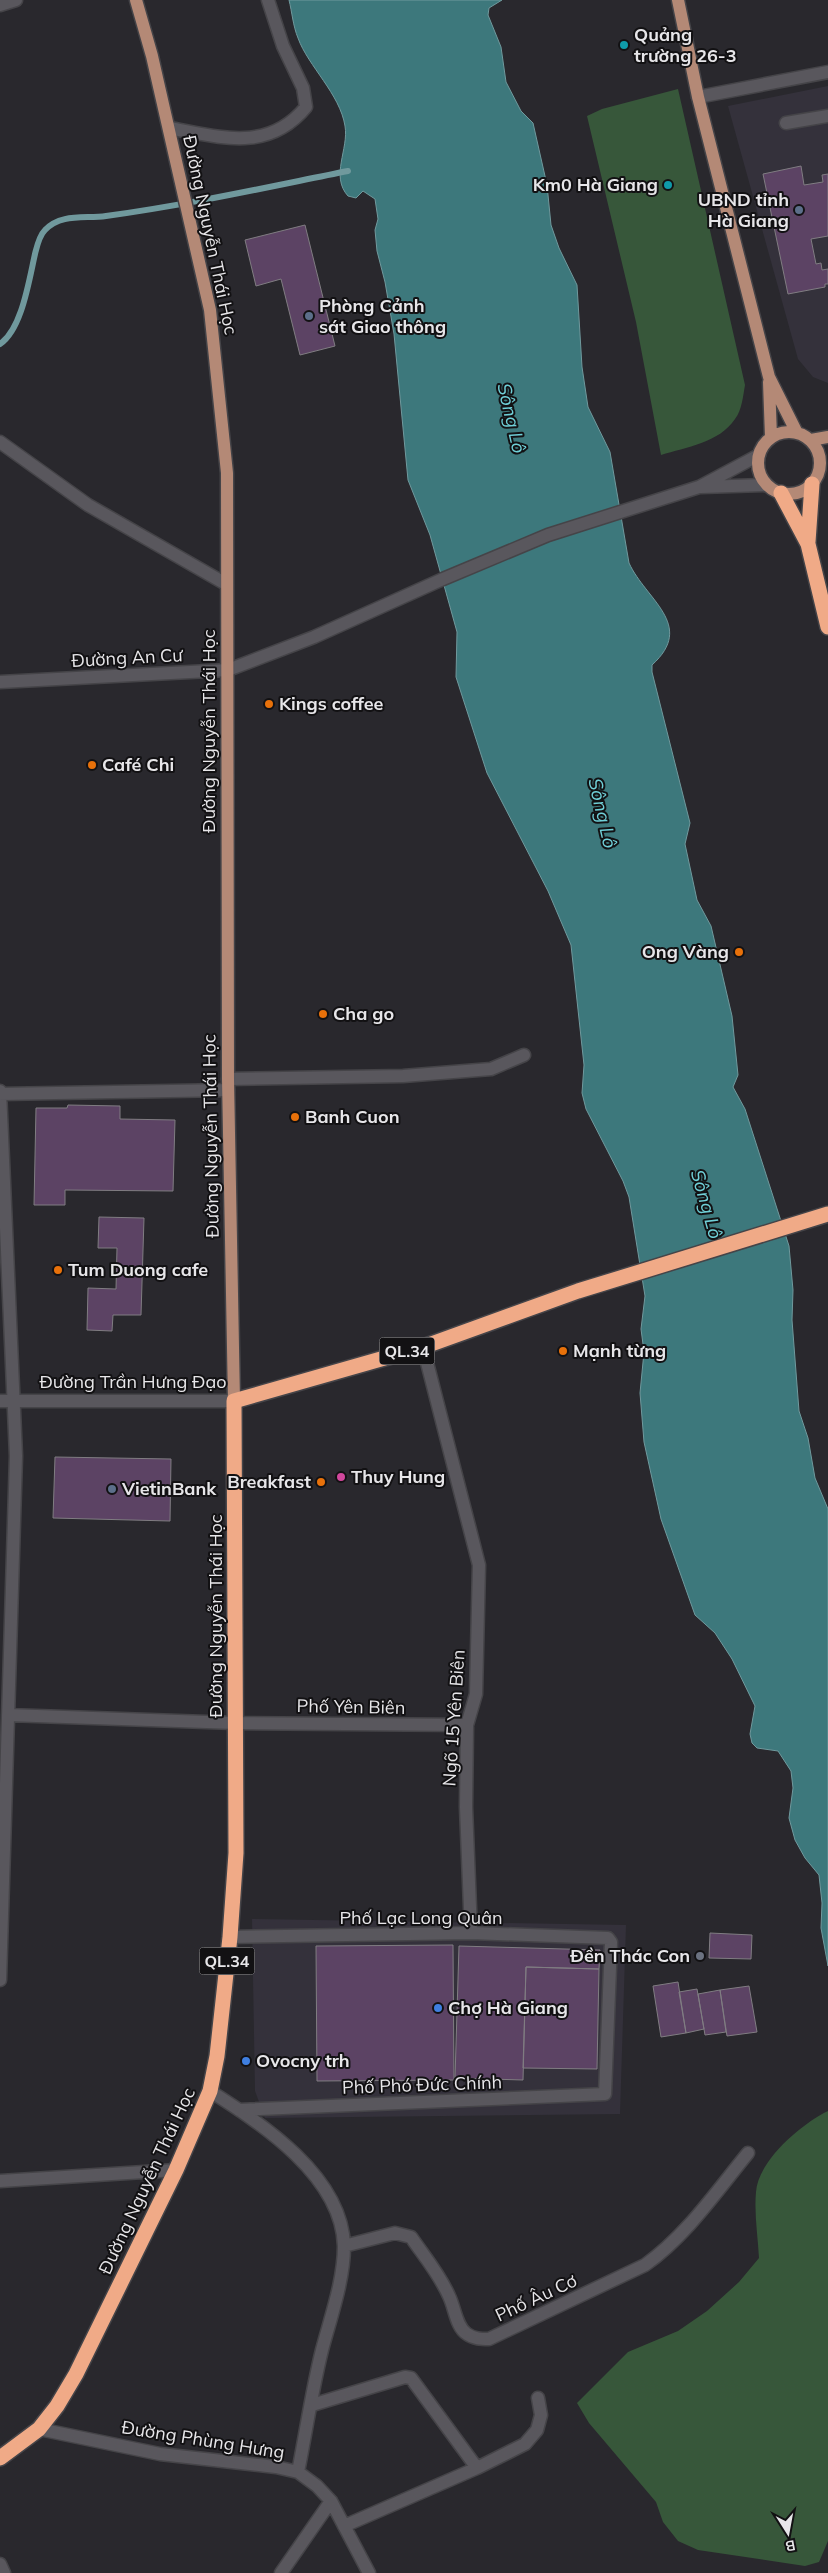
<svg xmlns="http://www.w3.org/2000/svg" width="828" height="2573" viewBox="0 0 828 2573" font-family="Mulish,sans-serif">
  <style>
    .built { fill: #34313b }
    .green { fill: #37573a }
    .water { fill: #3d787c; stroke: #70999d }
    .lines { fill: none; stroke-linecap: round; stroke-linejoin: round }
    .stream { stroke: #70999d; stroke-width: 6 }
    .building { fill: #5c4364; stroke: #807d82 }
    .minor-casing { stroke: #454448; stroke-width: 15 }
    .major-casing { stroke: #454448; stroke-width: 15 }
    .highway-casing { stroke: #454448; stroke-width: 18 }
    .minor { stroke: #59575d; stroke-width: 12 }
    .major { stroke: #b48976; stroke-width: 12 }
    .highway { stroke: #f0aa87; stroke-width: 15 }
    .culture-dot { fill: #0f9aa8; stroke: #121113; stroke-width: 2 }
    .service-dot { fill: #5c6f8a; stroke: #121113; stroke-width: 2 }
    .food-dot { fill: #e8710a; stroke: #121113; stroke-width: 2 }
    .hotel-dot { fill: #d1479c; stroke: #121113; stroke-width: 2 }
    .worship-dot { fill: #6b7280; stroke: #121113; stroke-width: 2 }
    .shop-dot { fill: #3f7fe0; stroke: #121113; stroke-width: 2 }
    .labels { text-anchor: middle; stroke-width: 4; stroke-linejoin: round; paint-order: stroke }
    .shield { fill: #121113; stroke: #a7a6a9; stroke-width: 1 }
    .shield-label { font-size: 16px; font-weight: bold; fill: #e7e6e9 }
    .poi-label { font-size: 18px; font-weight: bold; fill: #e7e6e9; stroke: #121113; text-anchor: start }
    .street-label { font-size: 18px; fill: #e7e6e9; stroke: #121113 }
    .water-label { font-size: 19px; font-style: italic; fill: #70d0d8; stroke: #121113 }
  </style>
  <rect width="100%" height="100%" fill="#29282d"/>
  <!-- built -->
  <path class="built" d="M828,86V383L813,377L798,359L728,106Z
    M252,1919L626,1925L620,2114L265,2118L255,2091Z"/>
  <!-- green -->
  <path class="green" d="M678,89L745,385C743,396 742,410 735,419C719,443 686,447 661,455L636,322L587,116L602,109Z
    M828,2111V2541L819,2562L805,2566L698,2550L678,2541L663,2522L656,2502L589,2423L577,2403L628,2352L678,2331L707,2311L739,2282L759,2258C758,2237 754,2214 756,2192C758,2161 801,2124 828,2111Z"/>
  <!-- water -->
  <path class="water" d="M289,0H502L489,8L488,15L501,47L506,82L521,111L533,123L547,185L551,225L559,248L577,285L582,367L588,407L610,452L629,563C646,600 696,625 652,665V672L690,823L685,844L697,900L711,926L732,1016L738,1075L733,1087L745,1109L789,1246L793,1290L792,1320L799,1411L808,1438L815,1478L828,1509V1966L821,1928L822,1903L819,1875L805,1858L795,1840L789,1818L793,1788L791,1771L778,1751L757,1748L752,1743L750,1734L755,1706L732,1659L715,1633L695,1615L661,1519L644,1442L640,1393L644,1352L641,1329L645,1296L629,1197L623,1181L586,1109L582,1093L584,1065L571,945L548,891L487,773L456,677L457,632L430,535L408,480L394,334L385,282L377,251L375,230L378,219L375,199L363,191L356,198L348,196C330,176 349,149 345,126C340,94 308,66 298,38C293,26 292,12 289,0Z"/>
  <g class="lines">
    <!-- stream -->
    <path class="stream" d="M0,344C22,329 29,280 35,254C37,246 39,236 45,230C61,213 85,219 106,216C187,205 268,187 348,171"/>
  </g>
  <!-- building -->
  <path class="building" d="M801,166L804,185L823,182L822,175L828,174V236L811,239L816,264L821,263L822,270L828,269V284H825V287L788,294L763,174Z
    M305,225L335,346L300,355L281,279L256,286L245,240Z
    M68,1105L120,1106V1119L175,1120L173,1191L65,1190V1205H34L36,1108H67Z
    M99,1217L144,1218L141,1315H113L112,1331L87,1330L88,1288L116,1289L117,1248H98Z
    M55,1457L171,1459L170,1521L53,1518Z
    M710,1933L752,1935L751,1959L709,1958Z
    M453,1945L454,2080L317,2081L316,1946Z
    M459,1946L600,1950L599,1969L526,1967L523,2080L455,2078Z
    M526,1967L599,1969L597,2069L523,2068Z
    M678,1982L686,2033L661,2037L653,1986Z
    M749,1986L757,2032L727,2036L720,1990Z
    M697,1989L704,2029L686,2033L679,1992Z
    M720,1990L726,2032L705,2035L698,1994Z"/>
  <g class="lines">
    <defs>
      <path id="minor" d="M0,5L16,0
        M698,97L828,72
        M786,123L828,116
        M169,128C220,137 268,153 306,107L303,88L283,46L268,0
        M0,442L88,505L226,584
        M701,487L767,485
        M0,682L228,670L314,637L443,579L548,535L699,487L759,455
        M228,1079L403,1076L491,1069L524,1055
        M0,1091L16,1456L0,1980
        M0,1094L228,1090
        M423,1347L479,1565L476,1694L467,1725L466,1807L471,1933
        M0,1401H234
        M8,1715L235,1723L467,1725
        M230,1937L471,1933L608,1938L611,1942L605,2094L239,2110
        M210,2091C262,2124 342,2176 344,2246C344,2280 331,2316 322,2350C312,2390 306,2432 298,2472
        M0,2181L176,2170
        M344,2246L395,2233L411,2237C424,2256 440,2275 449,2296C455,2308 456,2327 467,2334C474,2339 481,2339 489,2339L645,2265C686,2236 716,2192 748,2153
        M312,2405L405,2377L411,2378L477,2468
        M39,2429L160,2454L276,2467L298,2472L317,2486L331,2501L369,2573
        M344,2526L477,2468L525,2444L537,2430L541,2415L538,2398
        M0,2564L4,2573
        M281,2573L331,2501"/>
      <path id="major" d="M136,0L152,56L210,310L227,473L228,1079L234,1401
        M678,0L698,97L769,377L797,433
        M769,382L771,437
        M758 463a31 31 0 1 1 62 0a31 31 0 1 1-62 0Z
        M811,440L828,437"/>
      <path id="highway" d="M781,493L808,544L828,627
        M808,542L812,484
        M0,2458L39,2429L57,2406L76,2374L176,2170L210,2091L217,2056L230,1937L236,1853L234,1401L423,1347L578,1291L828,1214"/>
    </defs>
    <!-- minor casing -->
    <use href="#minor" class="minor-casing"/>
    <!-- major casing -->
    <use href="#major" class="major-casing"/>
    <!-- highway casing -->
    <use href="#highway" class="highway-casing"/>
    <!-- minor -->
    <use href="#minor" class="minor"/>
    <!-- major -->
    <use href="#major" class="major"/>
    <!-- highway -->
    <use href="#highway" class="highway"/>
  </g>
  <!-- markers -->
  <g class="culture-dot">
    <circle cx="624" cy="45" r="5"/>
    <circle cx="668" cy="185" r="5"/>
  </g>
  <g class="service-dot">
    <circle cx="799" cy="210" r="5"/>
    <circle cx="309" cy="316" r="5"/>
    <circle cx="112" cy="1489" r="5"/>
  </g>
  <g class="food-dot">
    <circle cx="269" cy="704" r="5"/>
    <circle cx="92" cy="765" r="5"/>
    <circle cx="739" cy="952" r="5"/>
    <circle cx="323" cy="1014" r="5"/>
    <circle cx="295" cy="1117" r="5"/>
    <circle cx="58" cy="1270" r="5"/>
    <circle cx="563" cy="1351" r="5"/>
    <circle cx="321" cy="1482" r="5"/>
  </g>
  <circle class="hotel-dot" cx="341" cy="1477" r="5"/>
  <circle class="worship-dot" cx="700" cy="1956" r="5"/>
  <g class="shop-dot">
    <circle cx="438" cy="2008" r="5"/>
    <circle cx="246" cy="2061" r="5"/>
  </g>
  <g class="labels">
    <!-- shield labels -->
    <g class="shield">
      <rect x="379.5" y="1337.5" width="55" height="27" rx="4"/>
      <rect x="199.5" y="1947.5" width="55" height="27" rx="4"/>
    </g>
    <g class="shield-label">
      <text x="407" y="1357">QL.34</text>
      <text x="227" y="1967">QL.34</text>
    </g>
    <!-- poi labels -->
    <g class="poi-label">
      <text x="634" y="41">Quảng<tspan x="634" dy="21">trường 26-3</tspan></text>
      <text x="658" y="191" text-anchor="end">Km0 Hà Giang</text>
      <text x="789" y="206" text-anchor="end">UBND tỉnh<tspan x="789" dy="21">Hà Giang</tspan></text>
      <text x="319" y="312">Phòng Cảnh<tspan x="319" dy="21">sát Giao thông</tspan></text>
      <text x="279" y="710">Kings coffee</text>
      <text x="102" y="771">Café Chi</text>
      <text x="729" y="958" text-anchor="end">Ong Vàng</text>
      <text x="333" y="1020">Cha go</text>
      <text x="305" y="1123">Banh Cuon</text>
      <text x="68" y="1276">Tum Duong cafe</text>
      <text x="573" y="1357">Mạnh từng</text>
      <text x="351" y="1483">Thuy Hung</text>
      <text x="311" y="1488" text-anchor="end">Breakfast</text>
      <text x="122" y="1495">VietinBank</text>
      <text x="690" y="1962" text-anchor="end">Đền Thác Con</text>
      <text x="448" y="2014">Chợ Hà Giang</text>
      <text x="256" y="2067">Ovocny trh</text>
    </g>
    <!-- street labels -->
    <g class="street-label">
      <text transform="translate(210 235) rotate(78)" y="6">Đường Nguyễn Thái Học</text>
      <text transform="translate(127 658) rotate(-3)" y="6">Đường An Cư</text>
      <text transform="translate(209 731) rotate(-90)" y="6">Đường Nguyễn Thái Học</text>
      <text transform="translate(211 1136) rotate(-91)" y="6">Đường Nguyễn Thái Học</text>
      <text x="133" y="1388">Đường Trần Hưng Đạo</text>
      <text transform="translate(216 1616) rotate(-90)" y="6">Đường Nguyễn Thái Học</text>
      <text transform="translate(351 1707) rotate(1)" y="6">Phố Yên Biên</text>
      <text transform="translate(454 1718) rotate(-86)" y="6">Ngõ 15 Yên Biên</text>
      <text x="421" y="1924">Phố Lạc Long Quân</text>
      <text transform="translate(422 2085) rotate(-2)" y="6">Phố Phó Đức Chính</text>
      <text transform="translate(147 2181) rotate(-65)" y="6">Đường Nguyễn Thái Học</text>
      <text transform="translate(536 2298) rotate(-25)" y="6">Phố Âu Cơ</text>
      <text transform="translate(203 2440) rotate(9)" y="6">Đường Phùng Hưng</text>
    </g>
    <!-- water labels -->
    <g class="water-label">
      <text transform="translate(512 418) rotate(77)" y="7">Sông Lô</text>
      <text transform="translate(603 813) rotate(77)" y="7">Sông Lô</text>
      <text transform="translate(707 1204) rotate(74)" y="7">Sông Lô</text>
    </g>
  </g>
  <!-- north arrow -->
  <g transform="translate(788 2533) rotate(169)" stroke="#121113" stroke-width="4" paint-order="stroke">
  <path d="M0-4L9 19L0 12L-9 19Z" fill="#e7e6e9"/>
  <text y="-8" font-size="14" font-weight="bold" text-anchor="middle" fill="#e7e6e9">B</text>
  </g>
</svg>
